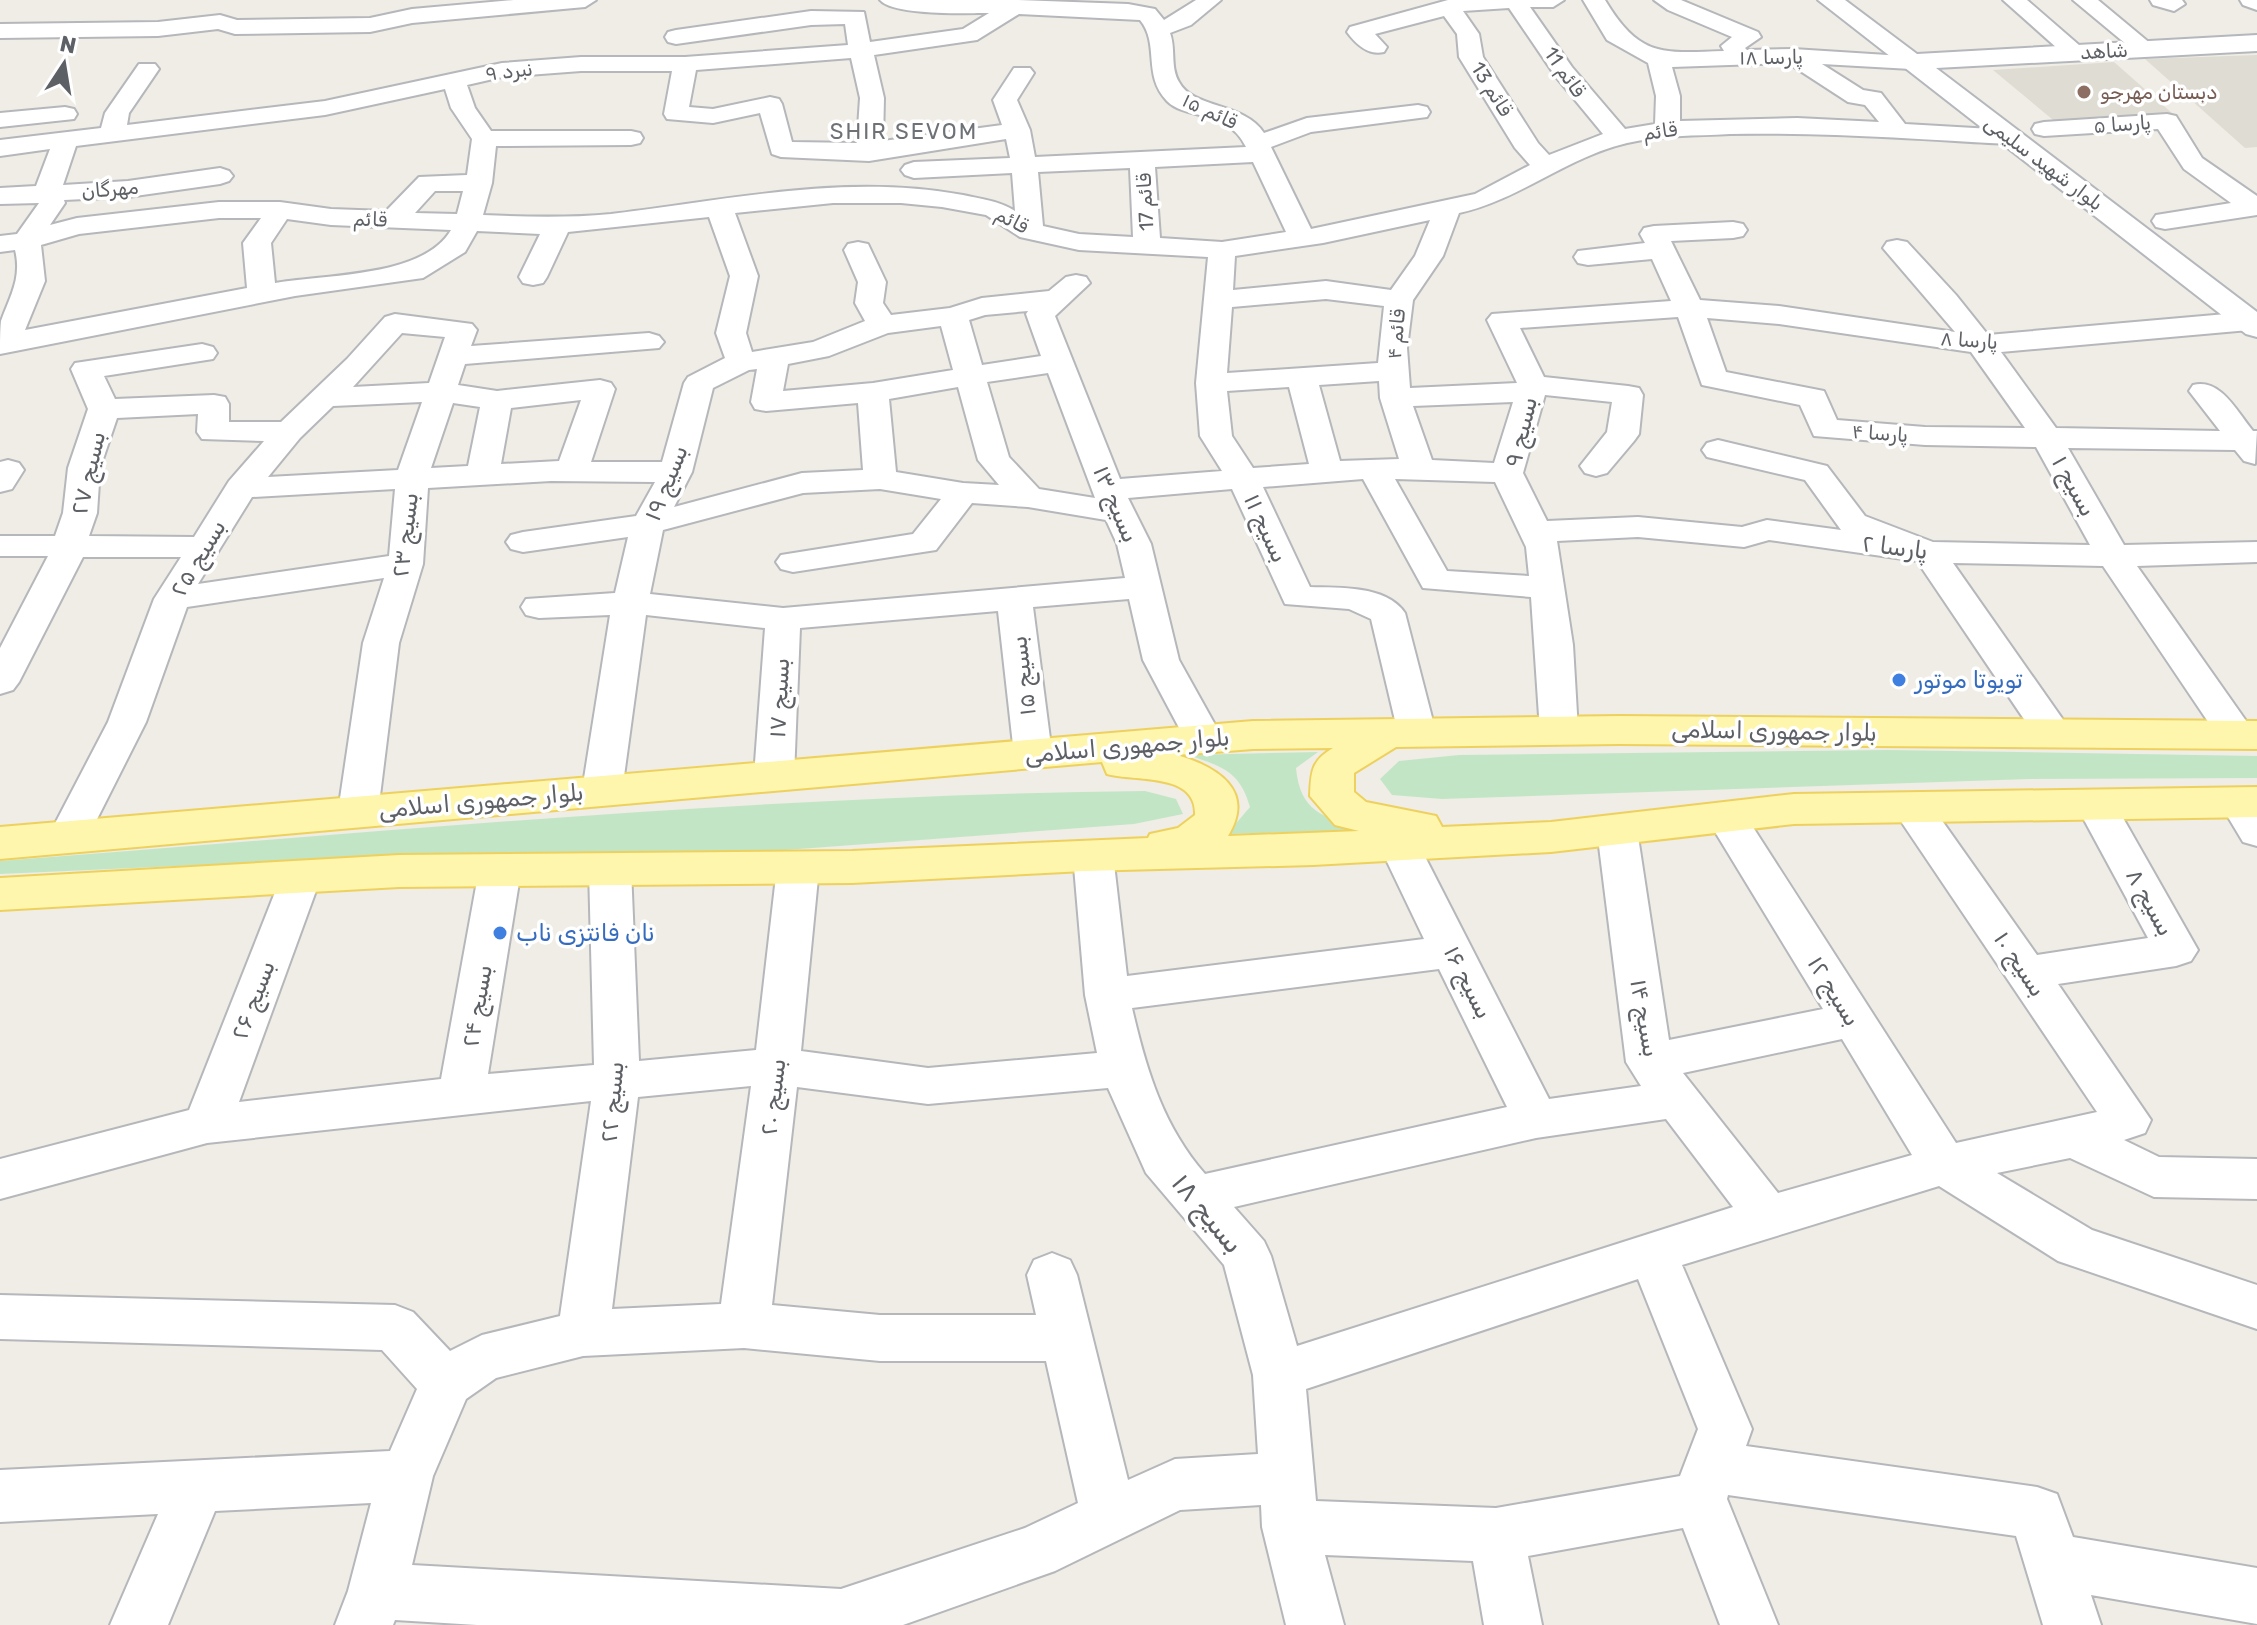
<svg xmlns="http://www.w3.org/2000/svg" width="2257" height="1625" viewBox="0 0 2257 1625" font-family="Rubik,'Noto Naskh Arabic',sans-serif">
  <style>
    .education { fill: #dfdcd3 }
    .green { fill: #c2e6c5 }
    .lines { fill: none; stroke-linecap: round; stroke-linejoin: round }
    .minor-casing { stroke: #b5b7bb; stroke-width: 4 }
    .secondary-casing { stroke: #b4b7bc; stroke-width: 4 }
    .primary-casing { stroke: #eed05f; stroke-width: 4 }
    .minor { fill: #fff; fill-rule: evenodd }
    .secondary { fill: #fff; fill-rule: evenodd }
    .primary { fill: #fdf6ac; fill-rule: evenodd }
    .education-dot { fill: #8d6e63; stroke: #fff; stroke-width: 3 }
    .shop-dot { fill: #3f7fe0; stroke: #fff; stroke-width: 3 }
    .labels { text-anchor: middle; stroke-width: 7; stroke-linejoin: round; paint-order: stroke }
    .far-street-label { font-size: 20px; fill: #5d6065; stroke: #fff }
    .far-education-label { font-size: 20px; fill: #785e54; stroke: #fff; text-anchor: start }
    .far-neighbourhood-label { font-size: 22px; letter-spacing: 2px; fill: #6e7277; stroke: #fff }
    .street-label { font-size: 24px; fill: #5d6065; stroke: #fff }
    .shop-label { font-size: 24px; fill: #366cbe; stroke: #fff; text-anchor: start }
    .near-street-label { font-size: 28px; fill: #5d6065; stroke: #fff }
  </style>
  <rect width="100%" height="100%" fill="#efede5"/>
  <!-- education -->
  <path class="education" d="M2257,55V147L2245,148L2145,59Z
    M2114,62L2173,114L2058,124L1993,70Z"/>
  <!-- green -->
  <path class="green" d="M1888,750L2257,756V778L2029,779L1442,799L1392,795L1380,779L1399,761L1459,755Z
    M1318,752L1296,768C1300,812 1323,816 1360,830L1227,834L1250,807C1240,771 1222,767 1189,755Z
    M1145,791L1176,799L1183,814L1134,824L772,851L336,859L0,874V861C381,832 763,795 1145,791Z"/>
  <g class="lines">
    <defs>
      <path id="minor" d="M514,0H596L585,7L412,23L370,32L235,34L218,29L158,36L0,38V24L158,22L220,15L237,20L370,18L412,9Z
        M880,0H1018L1128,4L1155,9L1164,20L1196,0H1221L1191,25L1170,33C1176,49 1170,67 1179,82C1193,109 1244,102 1264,133L1307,118L1418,105L1427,107L1430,112L1427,117L1311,132L1271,147L1311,229L1475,194L1530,165L1515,148L1459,57L1457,34L1444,16L1375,34L1387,47L1384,52C1368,56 1356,44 1347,32L1350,27L1448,0H1564L1553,7H1530L1572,67L1625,129L1655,124L1656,96L1648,63L1607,40L1583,0H1605C1640,58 1662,53 1724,51L1721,46L1732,37L1668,10L1654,0H1681L1758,32L1761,37L1745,48L1747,50L1793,49L1919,57L1923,62L1919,67L1911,69L1822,64L1863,90L1881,93L1905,124L2009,130L2018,132L2021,137L2018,142L2009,144C1916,139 1823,132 1730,134C1695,136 1661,135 1627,143C1567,157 1519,200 1459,213L1443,256L1413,300L1407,348L1410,388L1517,383L1487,320L1492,314L1671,301L1652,259L1588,265L1578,263L1574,257L1578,251L1645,243L1640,234L1644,228L1654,226L1733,222L1743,224L1747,230L1743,236L1733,238L1671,241L1700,300L1779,306L1955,332L1883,248L1887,242L1897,240L1907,242L1956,295L1988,335L2249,312L2257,314V328L2249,330L2001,352L2056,428L2220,431L2189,391L2193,385C2221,378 2237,412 2253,431H2257L2255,464L2244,461L2235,450L2068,448L2124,545L2257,542V562L2137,566L2256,735L2251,744L2237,747L2223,744L2103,566L1953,563L2073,734L2068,743L2054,746L2040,743L1917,561L1769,540L1744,547L1638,537L1557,541L1573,645L1578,731L1572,740L1559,743L1546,740L1540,731L1531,597L1423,588L1363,479L1263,487L1310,587C1339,588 1386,585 1405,613L1436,733L1431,742L1417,745L1403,742L1398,733L1371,619L1349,609L1285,604L1232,489L1128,498L1151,544L1179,660L1223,739L1218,748L1204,752L1190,748L1185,739L1143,660L1129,599L1033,607L1052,754L1047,763L1033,767L1019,763L1014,754L998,611L800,628L794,776L788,785L774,789L760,785L754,776L765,628L646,615L622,791L616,800L602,804L588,800L582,791L610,615L539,618L526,615L521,607L526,599L615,593L628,537L523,552L511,549L506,542L511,535L523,532L636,516L655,482L551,481L428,488L423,564L399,643L378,812L372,822L358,826L344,822L338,812L363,643L384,578L187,607L146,722L88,837L82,847L68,851L54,847L48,837L108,722L154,599L181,557H83L19,682L13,690L0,694V648L48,556H0V536H55L63,513L68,468L88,409L71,369L75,363L202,344L213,347L217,353L213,359L104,376L115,399L214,395L225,397L229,404V422H281L347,359L385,317L395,314L472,324L477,330L471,346L649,333L659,336L664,342L659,348L465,364L458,385L497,391L600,380L611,383L615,389L591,462H662L684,383L688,377L725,358L716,333L730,276L709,217L568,232L547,277L543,283L533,285L523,283L519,277L540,234L477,231L465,252L423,278L295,296L0,354C0,344 0,330 1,321C10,296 22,278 15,250L0,252V236L17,234L39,203L0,204V188L36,186L50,149L0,156V140L101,128L105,113L139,64H155L159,69L129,113L127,125L325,101L502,63L581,57H685L848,45L845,24L811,25L676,44L668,42L665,37L668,32L676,30L811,11L864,12L870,42L963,29L989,13C967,13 894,16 880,0ZM1509,8L1556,77L1603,134L1549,155L1538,143L1483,57L1479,34L1463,11ZM1019,14L1140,20C1160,44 1142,75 1167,101C1187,121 1227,108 1246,147L1035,157L1030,130L1017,100L1034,73L1030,68H1014L993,100L1002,125L883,141L884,98L874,55L977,40ZM851,58L860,98L857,143L792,142L782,104L779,99L770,97L713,109L689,107L696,70ZM1788,63L1848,102L1865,105L1879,122L1797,118L1680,121V96L1672,67ZM581,71H672L664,114L667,119L713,123L760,113L772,154L781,157L869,161L1006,139L1010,158L914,162L905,165L901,170L905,175L914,178L1012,173L1015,211C999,201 982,199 963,195C846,173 728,200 611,214C569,218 526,217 483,215L492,183L496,146L631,145L640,143L643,138L640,133L631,131H491L475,108L467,85L502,77ZM445,89L451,108L472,139L467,175L419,177L386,211L331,209L280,202H219L77,218L50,225L65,203L64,200L128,197L220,184L229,181L233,176L229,171L220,168L128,181L63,185L76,146L325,115ZM1253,162L1286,232L1222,242L1160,238L1155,167ZM1130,168L1133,237L1079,234L1043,226L1038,172ZM435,191H463L457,214L415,213ZM833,203H901L942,207L986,215L1020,237L1079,250L1208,257L1196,383L1200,436L1222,471L1120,479L1055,316L1090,283L1086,277L1076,275L1066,277L1049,291L982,298L950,308L891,315L883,303L886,282L868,244L858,242L848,244L844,250L858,282L855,303L865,321L813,342L752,352L746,333L758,276L735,213ZM219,218H261L243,243L247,288L25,330L45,281L41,245L79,234ZM287,219L331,225L451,230C423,278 325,274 275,283L271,243ZM1430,220L1415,256L1391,290L1326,281L1233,290L1235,256L1323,243ZM1326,299L1384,306L1378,363L1227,373L1232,307ZM1028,311L1026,314L1041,356L982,365L969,320L985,315ZM1678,317L1702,385L1800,405L1814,436L1925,445L2036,447L2090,545L1933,542L1865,516L1827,466L1718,440L1707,443L1702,450L1707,457L1805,480L1841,530L1767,520L1742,527L1638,517L1547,521L1523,473L1545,395L1612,402L1607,432L1580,466L1585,473L1596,476L1607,473L1634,441L1639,434L1643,395L1639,388L1628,386L1544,377L1520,328ZM1707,318L1779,324L1971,352L2025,428L1925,427L1837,420L1824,391L1726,372ZM941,326L953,370L873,383L783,391L788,364L829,356L888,333ZM402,333L445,337L429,383L353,387ZM757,369L751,402L755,409L766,411L858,403L863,470L802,473L674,507L692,472L713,388L749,370ZM1048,373L1092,490L1095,498L1039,489L1009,457L987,382ZM1379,381L1380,398L1399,459L1340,461L1319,385ZM958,387L978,460L999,485L963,483L896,472L889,399ZM1289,387L1309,464L1253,468L1232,436L1227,391ZM581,400L559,461L501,464L511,408ZM422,402L398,470L268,477L300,438L333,406ZM1513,402L1494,463L1432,460L1413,406ZM453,403L480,407L468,466L431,468ZM198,414L197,432L202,439L264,441L229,481L194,537L89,536L97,513L100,468L117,418ZM1395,479L1495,482L1526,547L1529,576L1447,571ZM395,489L389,556L198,584L252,497ZM880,489L941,499L913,534L781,555L776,562L781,569L793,572L936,550L972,503L1028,507L1106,520L1117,544L1125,578L783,608L650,594L663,530L803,493Z
        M2003,0H2027L2087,52L2083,57H2067Z
        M2073,0H2098L2157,49L2154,54H2138Z
        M2150,0H2182L2185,4L2174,11L2153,5Z
        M2240,0H2257V10L2243,5Z
        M65,107L74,109L77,114L74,119L0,127V113Z
        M2167,114L2176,116L2202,158L2257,196V215L2165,229L2156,227L2152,221L2156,215L2231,203L2184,169L2158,129L2044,136L2035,134L2032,129L2035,124L2044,122Z
        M8,460L19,463L24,470L12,489L0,492V462Z
        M2239,789L2253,792L2257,799V846L2243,842L2219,802L2225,792Z
        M2096,791L2110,795L2198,950L2191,961L2176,966L2058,984L2151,1120L2145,1133L2124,1140L2159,1157L2257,1159V1199L2154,1197L2070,1158L1997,1173L2092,1230L2257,1285V1329L2058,1261L1939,1186L1682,1265L1752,1429L1746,1446L2037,1487L2057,1494L2073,1537L2257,1568V1624L2091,1595L2101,1625H2043L2016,1536L1728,1495L1727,1499L1778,1625H1720L1683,1528L1528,1556L1542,1625H1484L1473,1561L1325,1555L1344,1625H1286L1262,1527L1261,1505L1180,1510L1055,1571L903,1625H477L395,1620L393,1625H335L348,1591L371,1503L215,1511L168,1625H110L158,1514L0,1522V1470L390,1451L417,1389L382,1350L0,1339V1295L395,1305L413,1312L450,1351L482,1335L560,1316L591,1101L207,1143L0,1199V1159L189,1110L285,867L300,862L315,867L321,877L239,1102L441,1079L479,870L485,860L500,855L515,860L521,870L488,1074L594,1065L589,869L595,859L610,854L625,859L631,869L639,1061L756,1050L777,868L783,858L798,854L813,858L819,868L801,1051L928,1068L1097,1053L1085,995L1073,855L1079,845L1093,841L1107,845L1113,855L1127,976L1424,939L1379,845L1385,835L1399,831L1413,835L1419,845L1549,1099L1641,1086L1626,1062L1597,830L1603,820L1617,816L1631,820L1637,830L1669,1040L1823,1009L1706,817L1712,807L1726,803L1740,807L1956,1143L2097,1112L1892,808L1898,798L1912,794L1926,798L2037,955L2148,938L2076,805L2082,795ZM1439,969L1507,1107L1205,1174C1163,1126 1146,1069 1132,1008ZM1842,1039L1912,1155L1778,1193L1683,1073ZM751,1086L721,1304L612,1309L638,1097ZM797,1087L928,1104L1108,1088L1146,1173L1224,1265L1253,1375L1258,1454L1175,1459L1128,1480L1077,1275L1070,1260L1052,1253L1034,1260L1027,1275L1036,1315H880L772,1305ZM1666,1119L1733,1207L1297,1346L1271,1256L1264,1241L1234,1207L1536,1138ZM1638,1279L1698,1429L1680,1476L1496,1508L1316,1501L1306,1389ZM744,1348L880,1361H1046L1078,1503L1025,1528L841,1589L412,1565L433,1476L466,1399L496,1378L583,1356Z"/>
      <path id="secondary" d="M1818,0H1845L1917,54L2257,35V51L1936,68L2257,312V337L2246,334Z"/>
      <path id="primary" d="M1619,716L2257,721V749L1619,744L1396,747L1354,773V792L1366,802L1436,816L1442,827L1551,822L1794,794L2257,787V817L1794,824L1551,852L1313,865L1084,871L852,883L399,887L0,910V878L399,855L852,851L1148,838L1150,834L1178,828L1195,815C1197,772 1135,782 1107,774L1102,762L0,859V827L1253,721ZM1333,748C1311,761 1311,772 1310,796L1335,825L1359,831L1228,836C1256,790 1217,767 1177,755L1253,749Z"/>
    </defs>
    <!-- minor casing -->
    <use href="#minor" class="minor-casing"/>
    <!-- secondary casing -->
    <use href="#secondary" class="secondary-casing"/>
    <!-- primary casing -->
    <use href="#primary" class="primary-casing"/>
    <!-- minor -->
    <use href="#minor" class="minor"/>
    <!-- secondary -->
    <use href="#secondary" class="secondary"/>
    <!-- primary -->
    <use href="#primary" class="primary"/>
  </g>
  <!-- markers -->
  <circle class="education-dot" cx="2084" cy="92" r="8"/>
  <g class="shop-dot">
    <circle cx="1899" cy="680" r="8"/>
    <circle cx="500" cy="933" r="8"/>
  </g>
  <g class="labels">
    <!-- far-street labels -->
    <g class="far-street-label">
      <text transform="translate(2104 51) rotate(-3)" y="7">شاهد</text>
      <text transform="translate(1771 57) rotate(-1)" y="7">پارسا ۱۸</text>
      <text transform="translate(509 71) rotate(-7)" y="7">نبرد ۹</text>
      <text transform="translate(1565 72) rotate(55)" y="7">قائم 11</text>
      <text transform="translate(1492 89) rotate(58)" y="7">قائم 13</text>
      <text transform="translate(1210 111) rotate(25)" y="7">قائم ۱۵</text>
      <text transform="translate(2122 124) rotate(-4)" y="7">پارسا ۵</text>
      <text transform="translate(1660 131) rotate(-8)" y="7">قائم</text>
      <text transform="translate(2044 163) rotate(37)" y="7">بلوار شهید سلیمی</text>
      <text transform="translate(110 189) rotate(-5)" y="7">مهرگان</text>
      <text transform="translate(1145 202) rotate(-93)" y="7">قائم 17</text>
      <text transform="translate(370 219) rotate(2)" y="7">قائم</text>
      <text transform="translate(1012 220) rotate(27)" y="7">قائم</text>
      <text transform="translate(1396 334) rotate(-85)" y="7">قائم ۴</text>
      <text transform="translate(1969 340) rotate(4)" y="7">پارسا ۸</text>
      <text transform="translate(1880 433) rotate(4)" y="7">پارسا ۴</text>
    </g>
    <!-- far-education labels -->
    <g class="far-education-label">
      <text x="2100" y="99">دبستان مهرجو</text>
    </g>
    <!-- far-neighbourhood labels -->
    <g class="far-neighbourhood-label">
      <text x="904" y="139">SHIR SEVOM</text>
    </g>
    <!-- street labels -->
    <g class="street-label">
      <text transform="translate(1521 432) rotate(-76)" y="8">بسیج ۹</text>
      <text transform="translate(88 473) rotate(-77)" y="8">بسیج ۲۷</text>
      <text transform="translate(666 483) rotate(-68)" y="8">بسیج ۱۹</text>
      <text transform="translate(2074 486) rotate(61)" y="8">بسیج ۱</text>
      <text transform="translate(1116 504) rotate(67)" y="8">بسیج ۱۳</text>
      <text transform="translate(1266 528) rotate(65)" y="8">بسیج ۱۱</text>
      <text transform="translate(405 535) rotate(-83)" y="8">بسیج ۲۳</text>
      <text transform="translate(1895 547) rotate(7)" y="8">پارسا ۲</text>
      <text transform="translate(198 558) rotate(-59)" y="8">بسیج ۲۵</text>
      <text transform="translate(1023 676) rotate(-97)" y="8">بسیج ۱۵</text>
      <text transform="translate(779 698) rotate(-87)" y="8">بسیج ۱۷</text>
      <text transform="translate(1774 731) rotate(1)" y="8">بلوار جمهوری اسلامی</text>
      <text transform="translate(1127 746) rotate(-5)" y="8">بلوار جمهوری اسلامی</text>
      <text transform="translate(481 801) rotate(-5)" y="8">بلوار جمهوری اسلامی</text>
      <text transform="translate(2150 902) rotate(61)" y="8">بسیج ۸</text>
      <text transform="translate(2020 964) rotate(56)" y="8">بسیج ۱۰</text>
      <text transform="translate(1468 982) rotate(63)" y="8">بسیج ۱۶</text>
      <text transform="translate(1834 991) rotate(58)" y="8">بسیج ۱۲</text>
      <text transform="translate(253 1000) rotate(-69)" y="8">بسیج ۲۶</text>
      <text transform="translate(477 1006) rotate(-80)" y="8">بسیج ۲۴</text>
      <text transform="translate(1645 1018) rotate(80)" y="8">بسیج ۱۴</text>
      <text transform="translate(773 1097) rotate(-83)" y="8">بسیج ۲۰</text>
      <text transform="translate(612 1102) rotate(-85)" y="8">بسیج ۲۲</text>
    </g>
    <!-- shop labels -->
    <g class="shop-label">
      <text x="1915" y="688">تویوتا موتور</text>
      <text x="516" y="941">نان فانتزی ناب</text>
    </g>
    <!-- near-street labels -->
    <g class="near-street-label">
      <text transform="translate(1208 1213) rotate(50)" y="10">بسیج ۱۸</text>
    </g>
  </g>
  <!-- north arrow -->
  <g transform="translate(64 64) rotate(12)" stroke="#ffffff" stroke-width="6" paint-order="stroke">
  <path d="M0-6L14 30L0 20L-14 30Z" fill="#5d6065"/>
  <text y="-12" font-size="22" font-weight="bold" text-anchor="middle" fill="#5d6065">N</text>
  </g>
</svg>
